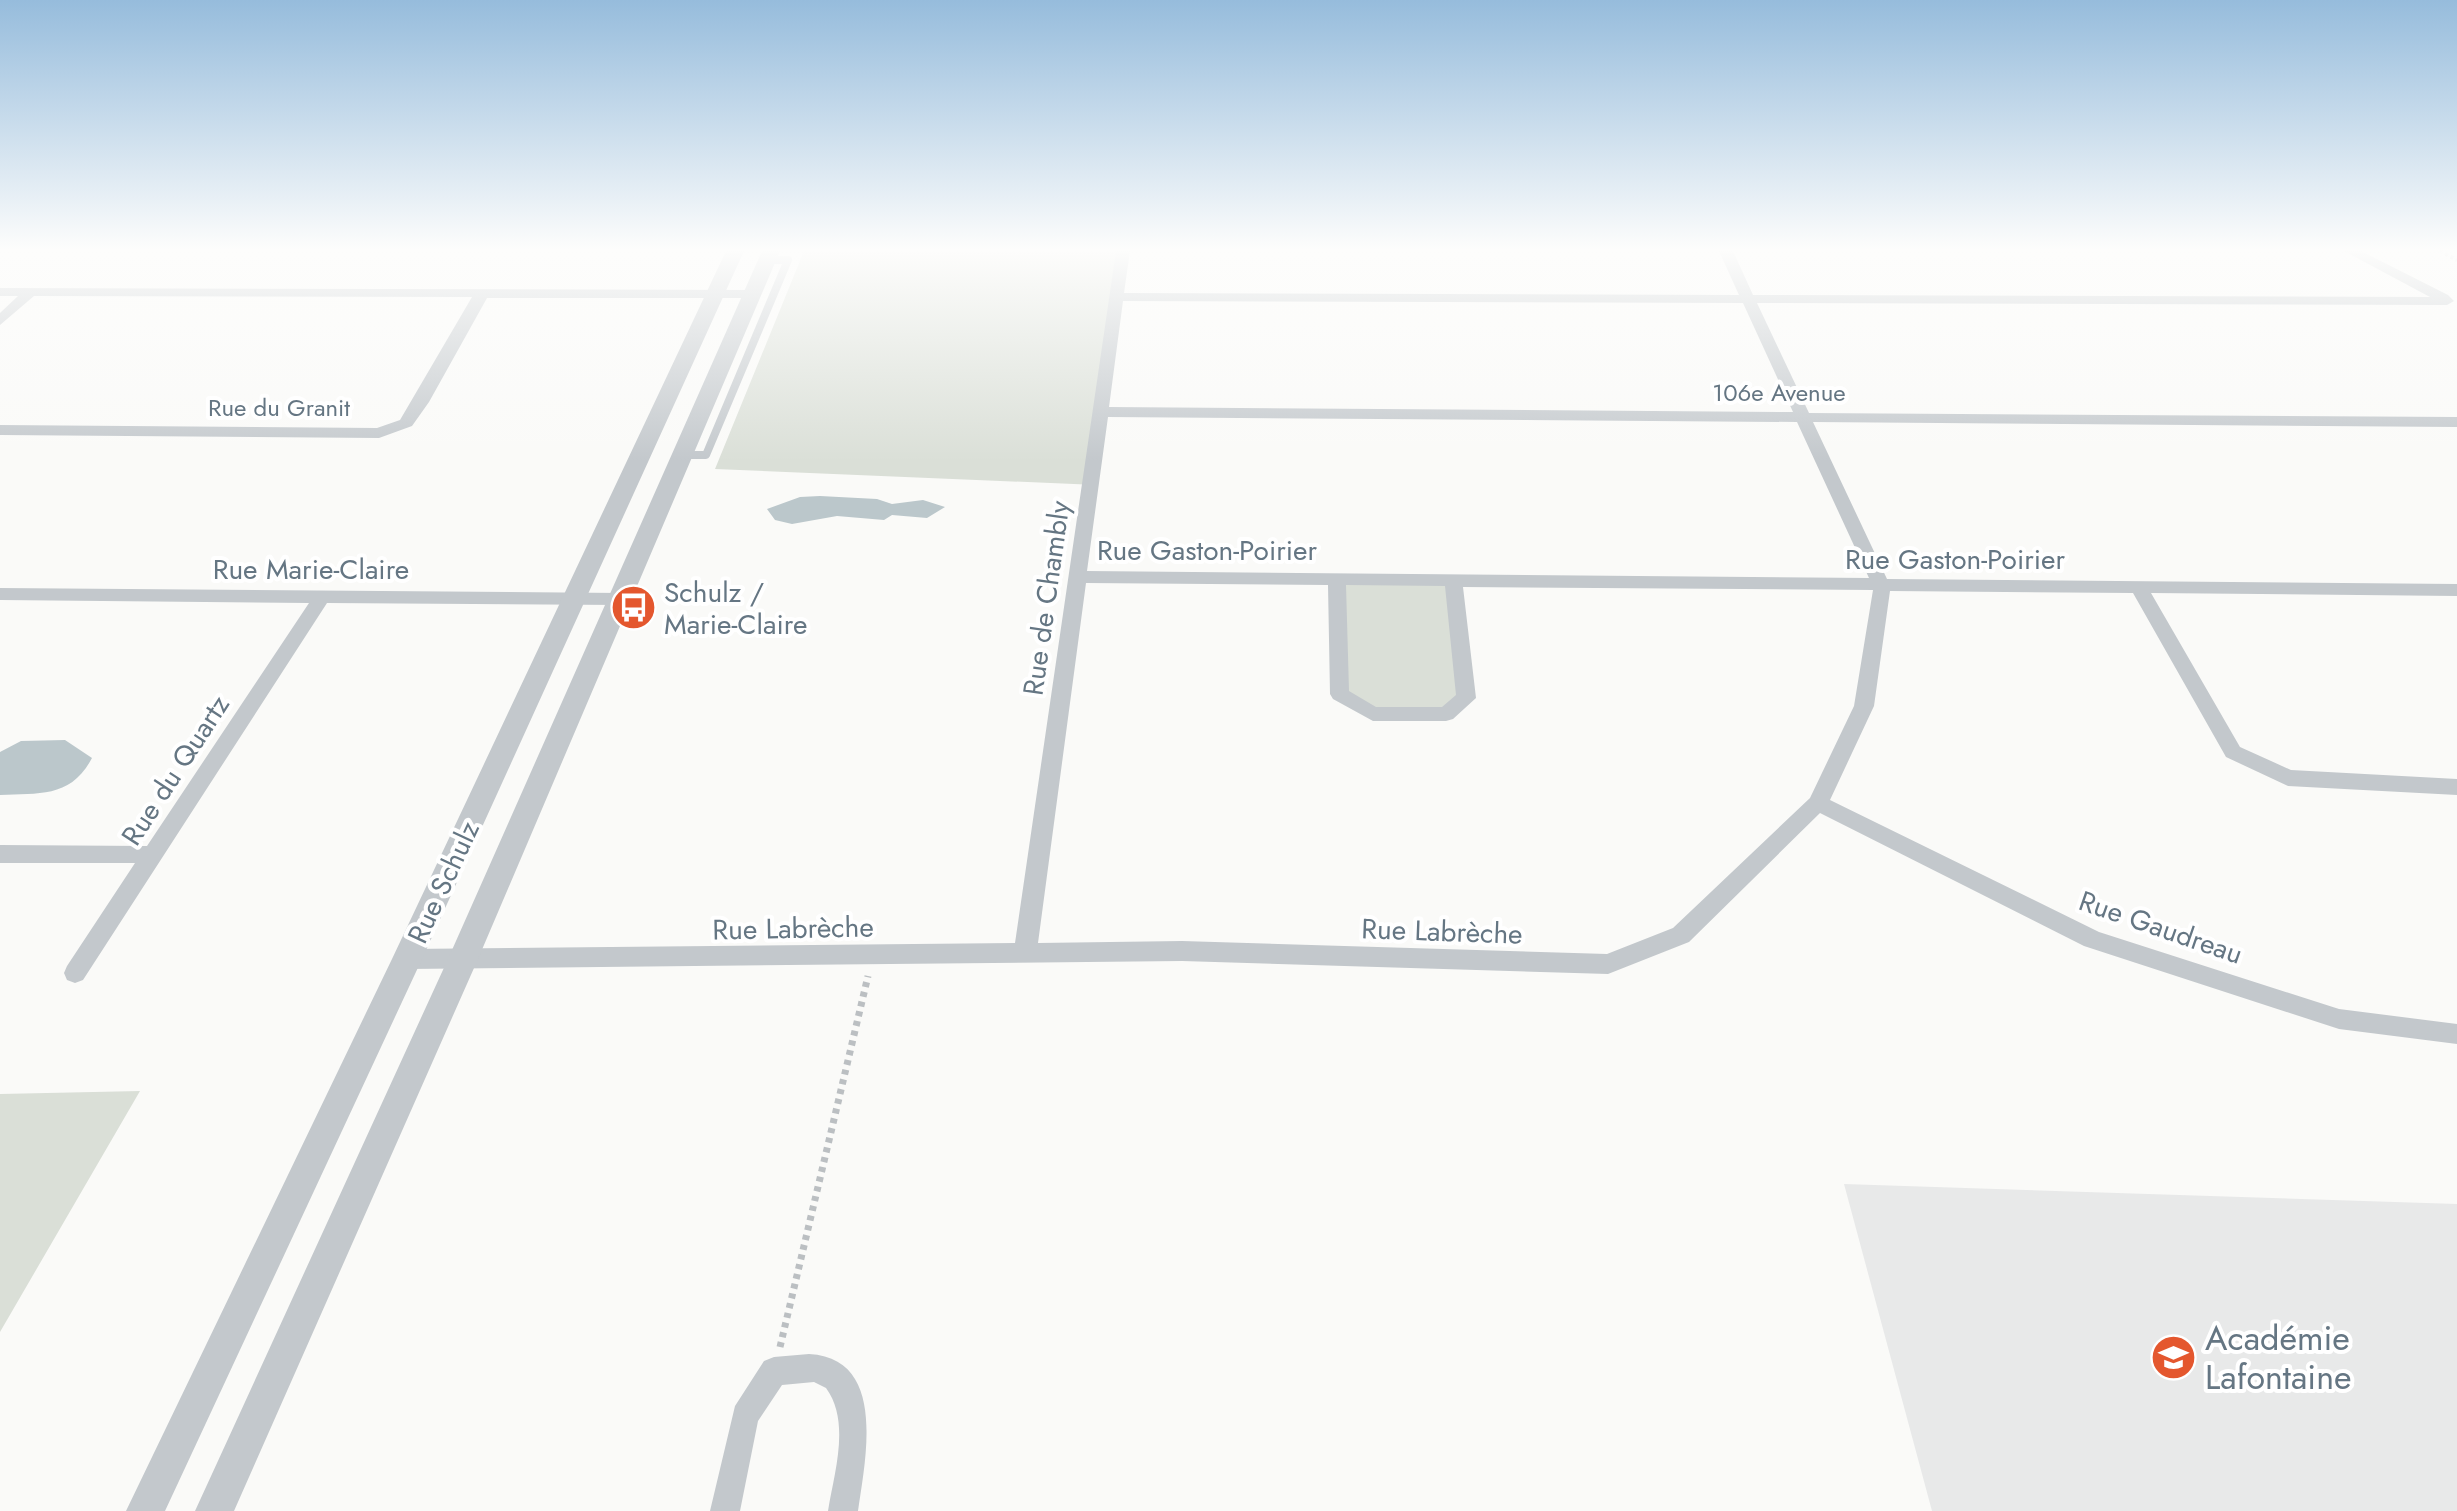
<svg xmlns="http://www.w3.org/2000/svg" width="2457" height="1511" viewBox="0 0 2457 1511" font-family="Jost,sans-serif">
  <style>
    .built { fill: #e8e9e9 }
    .green { fill: #dadfd7 }
    .water { fill: #bbc7cb }
    .lines { fill: none; stroke-linecap: round; stroke-linejoin: round }
    .path-far1 { stroke: #bbbfc2; stroke-width: 4; stroke-dasharray: 3 3; stroke-linecap: butt }
    .path { stroke: #bbbfc2; stroke-width: 7; stroke-dasharray: 5 5; stroke-linecap: butt }
    .service { stroke: #c3c8cc; stroke-width: 8 }
    .minor { fill: #c3c8cc; fill-rule: evenodd }
    .tertiary { fill: #c3c8cc; fill-rule: evenodd }
    .labels { text-anchor: middle; stroke-width: 8; stroke-linejoin: round; paint-order: stroke }
    .far-street-label { font-size: 24px; fill: #657683; stroke: #fff }
    .street-label { font-size: 28px; fill: #657683; stroke: #fff }
    .poi-label { font-size: 28px; fill: #657683; stroke: #fff; text-anchor: start }
    .near-poi-label { font-size: 34px; fill: #657683; stroke: #fff; text-anchor: start }
  </style>
  <rect width="100%" height="100%" fill="#fafaf8"/>
  <!-- built -->
  <path class="built" d="M1844,1184L2457,1204V1511H1932Z"/>
  <!-- green -->
  <path class="green" d="M782,251H1128L1097,485L715,469L804,251Z
    M1337,579L1453,581L1466,698L1446,714H1373L1340,694Z
    M140,1091L0,1332V1094Z"/>
  <!-- water -->
  <path class="water" d="M820,496L877,499L892,504L923,500L945,507L927,518L892,515L884,520L837,516L792,524L775,520L767,509L800,497Z
    M65,740L92,758C71,798 40,793 0,795V752L21,741Z"/>
  <g class="lines">
    <!-- path-far1 -->
    <path class="path-far1" d="M2440,251L2457,260"/>
    <!-- path -->
    <path class="path" d="M780,1347L868,976"/>
    <!-- service -->
    <path class="service" d="M683,455H706L788,260H767"/>
    <!-- minor -->
    <path class="minor" d="M1116,251H1130L1124,293L1739,295L1719,251H1733L1753,295L2430,297L2344,251H2361L2448,295L2454,301L2447,305L1757,303L1809,413L2457,417V427L1813,422L1887,579L2457,584V596L2151,593L2240,747L2291,770L2457,779V795L2288,786L2226,757L2133,593L1890,591L1874,706L1830,800L2099,932L2339,1009L2457,1024V1044L2339,1029L2084,946L1820,813L1689,942L1608,974L1182,961L407,969L399,966L396,959L399,952L407,949L1015,943ZM1123,301L1743,303L1793,412L1109,407ZM1108,417L1797,422L1869,578L1087,571ZM1086,583L1328,585L1330,694L1333,699L1373,721H1446L1453,719L1476,698L1463,587L1873,590L1854,706L1810,798L1673,928L1607,954L1182,941L1038,943ZM1346,585L1445,586L1456,695L1442,707H1376L1349,691Z
      M0,288L754,290L761,294L754,298H487L429,402L412,426L379,438L0,435V425L377,428L400,420L472,297L34,296L0,325V313L18,296H0Z
      M0,588L621,593L630,599L621,605L327,603L83,980L75,983L67,980L64,973L67,966L135,863H0V845L147,846L309,603L0,600Z
      M809,1354C888,1358 865,1461 858,1511H828C834,1473 851,1422 826,1388L814,1382L782,1385L758,1421L740,1511H710L735,1406L764,1361L774,1357Z"/>
    <!-- tertiary -->
    <path class="tertiary" d="M726,251H744L422,959L165,1511H126L392,959Z
      M762,251H780L478,959L234,1511H195L448,959Z"/>
  </g>
  <!-- sky -->
  <linearGradient id="sky" x2="0" y2="1"><stop stop-color="#96bcdc"/><stop offset="0.54" stop-color="#fdfdfc"/><stop offset="1" stop-color="#fdfdfc" stop-opacity="0"/></linearGradient>
  <rect width="2457" height="462" fill="url(#sky)"/>
  <!-- icons -->
  <defs>
    <symbol id="bus-disc" viewBox="-11 -11 22 22"><circle r="9.5" fill="#e4572e" stroke="#fff"/><path d="M-5-6H5V4H4V6H2V4H-2V6H-4V4H-5ZM-3.5-4V0h7V-4ZM-3.5 1.2v1.5H-2V1.2ZM2 1.2v1.5H3.5V1.2Z" fill="#fff"/></symbol>
    <symbol id="school-disc" viewBox="-11 -11 22 22"><circle r="9.5" fill="#e4572e" stroke="#fff"/><path d="M0-5L7-2L0 1L-7-2ZM-4 1L0 2.5L4 1V4Q0 6-4 4Z" fill="#fff"/></symbol>
  </defs>
  <g fill-rule="evenodd">
    <use href="#bus-disc" x="608" y="582" width="51" height="51"/>
    <use href="#school-disc" x="2148" y="1332" width="51" height="51"/>
  </g>
  <g class="labels">
    <!-- far-street labels -->
    <g class="far-street-label">
      <text x="1779" y="401">106e Avenue</text>
      <text x="279" y="416">Rue du Granit</text>
    </g>
    <!-- street labels -->
    <g class="street-label">
      <text x="1207" y="560">Rue Gaston-Poirier</text>
      <text x="1955" y="569">Rue Gaston-Poirier</text>
      <text x="311" y="579">Rue Marie-Claire</text>
      <text transform="translate(1046 598) rotate(-82)" y="10">Rue de Chambly</text>
      <text transform="translate(175 770) rotate(-57)" y="10">Rue du Quartz</text>
      <text transform="translate(443 882) rotate(-65)" y="10">Rue Schulz</text>
      <text transform="translate(2161 927) rotate(19)" y="10">Rue Gaudreau</text>
      <text transform="translate(793 928) rotate(-1)" y="10">Rue Labrèche</text>
      <text transform="translate(1442 931) rotate(2)" y="10">Rue Labrèche</text>
    </g>
    <!-- poi labels -->
    <g class="poi-label">
      <text x="664" y="602">Schulz /<tspan x="664" dy="32">Marie-Claire</tspan></text>
    </g>
    <!-- near-poi labels -->
    <g class="near-poi-label">
      <text x="2205" y="1350">Académie<tspan x="2205" dy="39">Lafontaine</tspan></text>
    </g>
  </g>
</svg>
